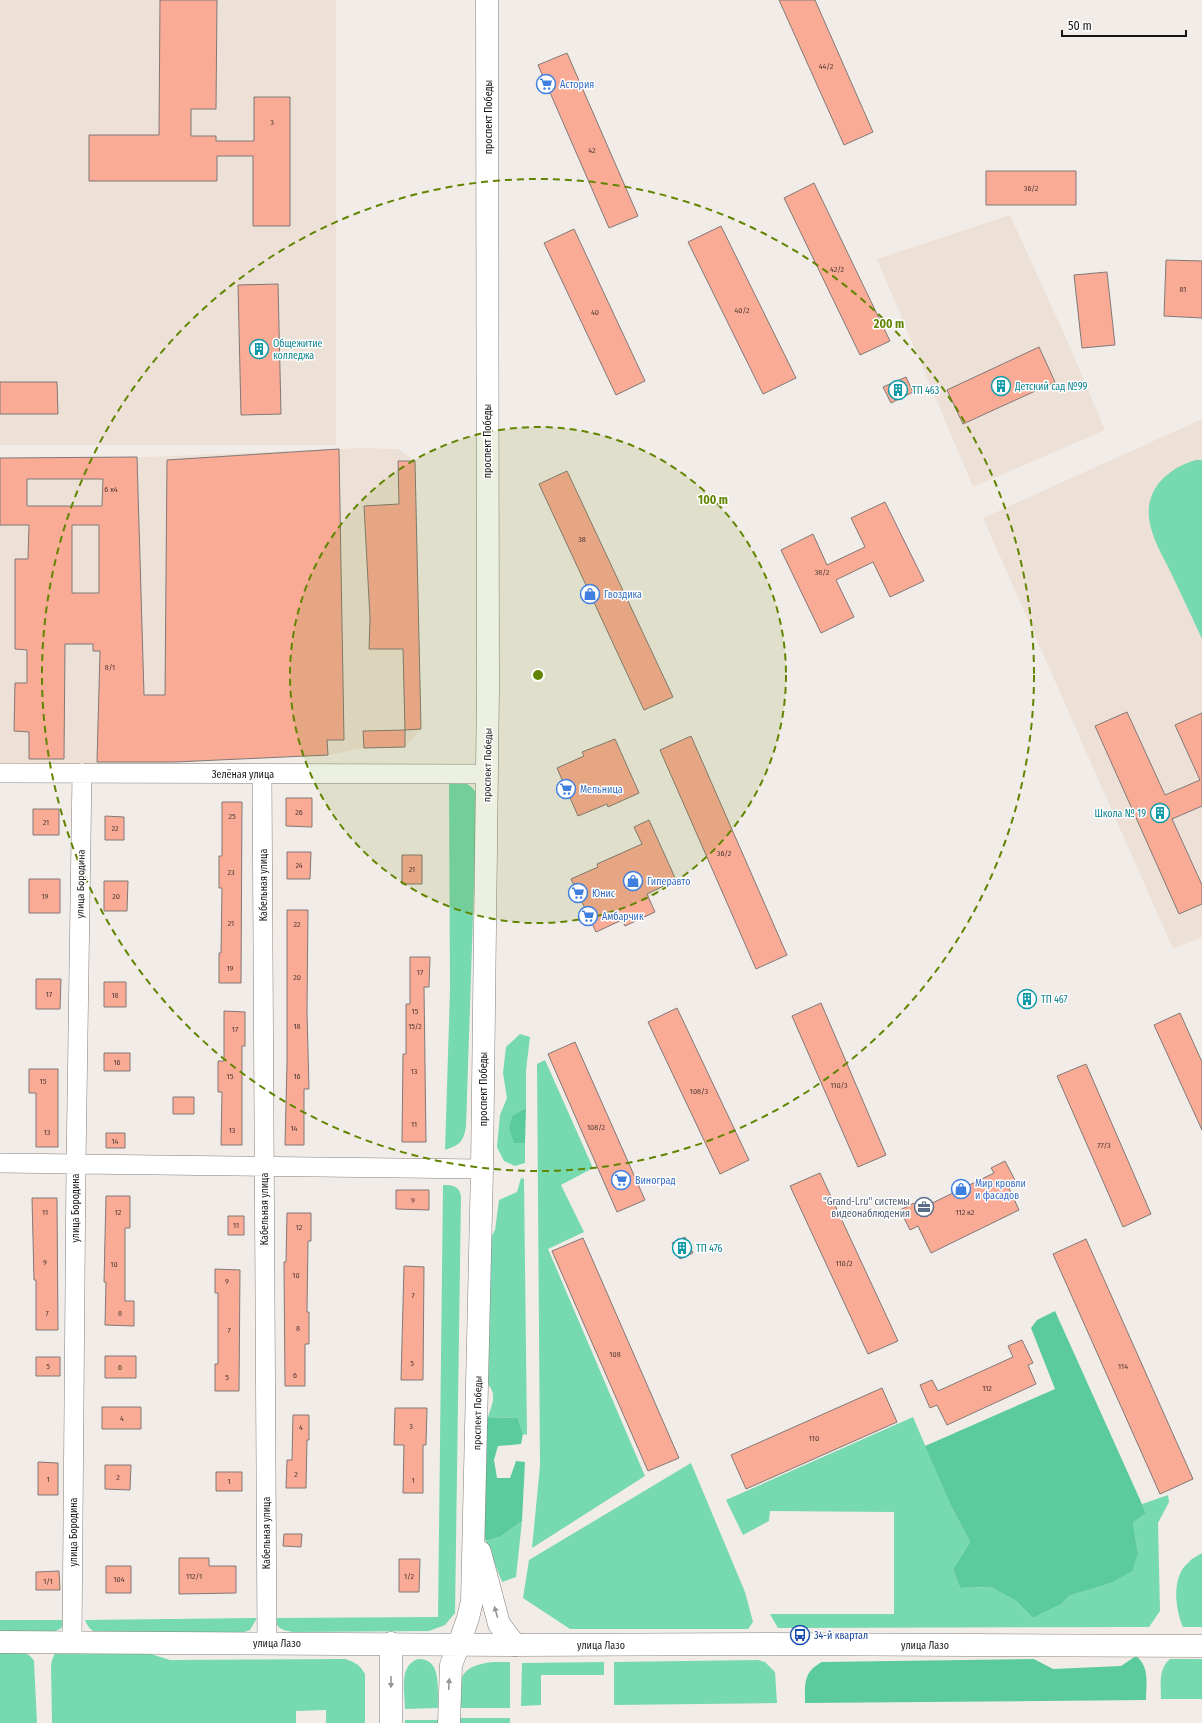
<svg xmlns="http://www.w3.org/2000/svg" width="1202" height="1723" viewBox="0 0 1202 1723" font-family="'Fira Sans Condensed',sans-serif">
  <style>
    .built { fill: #ede1d7 }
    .green { fill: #76d9af }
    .forest { fill: #5bcb9e }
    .building { fill: #faab96; stroke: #807977; fill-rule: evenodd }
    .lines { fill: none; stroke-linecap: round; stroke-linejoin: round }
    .minor-casing { stroke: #86807d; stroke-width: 20 }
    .tertiary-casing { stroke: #86807d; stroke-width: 23 }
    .secondary-casing { stroke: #86807d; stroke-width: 23 }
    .minor { stroke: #fff; stroke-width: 19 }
    .tertiary { stroke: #fff; stroke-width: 22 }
    .secondary { stroke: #fff; stroke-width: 22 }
    .oneway { fill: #979696 }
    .ring { fill: none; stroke: #618501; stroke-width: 2; stroke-dasharray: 7 5 }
    .labels { text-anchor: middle; stroke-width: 3; stroke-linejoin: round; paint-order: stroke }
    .number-label { font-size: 8px; fill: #503b35 }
    .shop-label { font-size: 10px; fill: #366cbe; stroke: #fff; text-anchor: start }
    .street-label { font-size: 10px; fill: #181615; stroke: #fff }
    .culture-label { font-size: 10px; fill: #0d838f; stroke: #fff; text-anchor: start }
    .service-label { font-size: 10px; fill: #4e5e75; stroke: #fff; text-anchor: end }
    .transit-label { font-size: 10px; fill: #164399; stroke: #fff; text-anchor: start }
    .centre { fill: #618501; stroke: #fff; stroke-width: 2 }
    .ring-label { font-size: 12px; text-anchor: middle; font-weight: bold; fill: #618501; stroke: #fff; stroke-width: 3; stroke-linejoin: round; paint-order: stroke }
  </style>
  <rect width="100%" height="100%" fill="#f2ece8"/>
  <!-- built -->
  <path class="built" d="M0,0H336V445H0Z
    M1010,215L1071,349L1105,430L973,487L877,259Z
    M1202,419V937L1173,949L983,518Z
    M364,448L398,449L415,461L421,729L405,747L364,748L328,755L118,765L0,764V458H120Z"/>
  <!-- green -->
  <path class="green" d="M1196,460H1202V639C1192,617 1182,596 1172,575C1165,560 1155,544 1151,528C1141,493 1165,469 1196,460Z
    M449,782C462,782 471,782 477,795L466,1127C463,1143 459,1145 445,1150L450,990Z
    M520,1034L530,1037L526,1070V1108L513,1115L514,1143H525V1163L515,1166L504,1161L497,1147L500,1115L507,1098L503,1073L506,1047Z
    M545,1060L593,1168L561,1185L584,1232L548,1249L645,1476L532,1548L540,1466L537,1064Z
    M521,1178L524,1179L527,1435L523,1434L518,1418L488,1417C493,1401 498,1393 484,1380L488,1242L495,1230L499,1200L517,1192Z
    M443,1185C453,1185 459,1186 461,1196L455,1613L445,1625L429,1631L293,1632C283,1630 277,1630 275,1618L438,1617Z
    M913,1417L951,1506L970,1542L953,1569L960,1588L991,1587L1016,1601L1033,1618L1062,1604L1069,1596L1111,1583L1138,1553L1133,1523L1146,1513L1142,1504L1168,1495L1169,1502L1158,1523L1160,1611L1149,1627L778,1628L770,1614H894V1512L770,1511L769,1521L743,1535L726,1500Z
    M691,1463L745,1592L753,1622L748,1629H570L523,1598L529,1560Z
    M522,1521L516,1577L502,1582L486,1541L500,1537Z
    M1202,1553V1627H1183C1175,1609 1171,1576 1189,1562C1192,1558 1198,1556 1202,1553Z
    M257,1618L250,1630L244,1632L100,1633C91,1632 88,1627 85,1620Z
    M0,1620H68L65,1626L50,1634L0,1633Z
    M141,1651L170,1660L345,1659C355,1662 360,1665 365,1674V1723H326V1710L296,1711V1723H52L51,1666L52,1660L55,1653Z
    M0,1652C13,1652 27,1648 34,1661L37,1723H0Z
    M418,1659C443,1658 437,1691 438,1708L405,1709C405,1692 398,1666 418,1659Z
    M1170,1659H1202V1699H1161C1161,1685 1158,1669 1170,1659Z
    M758,1660L765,1662L775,1672L777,1703L614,1705V1662Z
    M493,1662H510V1708H458C460,1678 458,1666 493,1662Z
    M604,1662V1675H541V1705L521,1706L522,1663Z
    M458,1718H510V1723H458Z
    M405,1720H438V1723H405Z"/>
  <!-- forest -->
  <path class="forest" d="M526,1108L525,1143H514L509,1128L513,1115Z
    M1055,1311L1146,1513L1133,1523L1138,1553L1132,1571L1111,1583L1069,1596L1062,1604L1033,1618L1016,1601L991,1587L960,1588L953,1569L970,1542L951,1506L925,1446L1055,1389L1031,1328L1037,1320Z
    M483,1417L518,1418L523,1434L521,1444L498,1446L494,1460L497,1478H510L516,1461L525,1462L522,1521L500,1537L486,1541L481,1529Z
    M1136,1656C1150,1667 1146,1683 1146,1700L805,1703C805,1684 803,1672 822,1662L1034,1659L1053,1669L1121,1666Z"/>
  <!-- building -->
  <path class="building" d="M160,0H217L216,109H191V136H216V141H254V97H290V226H253V156H217V181H89V135H159Z
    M779,0H815L873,132L844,145Z
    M567,53L638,216L609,228L538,65Z
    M986,171H1076V205H986Z
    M814,183L890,341L860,355L784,198Z
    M721,226L796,378L763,394L688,242Z
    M574,229L645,381L616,395L544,243Z
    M1166,260L1202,261V318L1164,316Z
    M1107,272L1115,345L1082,348L1074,275Z
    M278,284L281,414L241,415L238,285Z
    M1039,347L1055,382L963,424L947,390Z
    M906,377L913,392L891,403L883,387Z
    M0,382H57L58,414H0Z
    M339,449L344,740H327L328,755L175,762H97L100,651H93V644H65L64,759H29V732L14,731L15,683H27V650L15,649V559H28L29,525H0V458L137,457L144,695H165L167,460ZM27,479H103L102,506H27ZM72,525H99V593H72Z
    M398,461H415L421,729L405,730L403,649H369L370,618L364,506L399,504Z
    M567,471L673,697L644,710L539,484Z
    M885,502L924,581L890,597L873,562L836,580L854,617L821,633L781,550L813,534L827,565L865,547L851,518Z
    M1127,712L1165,795L1200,780L1175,725L1202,713V806L1172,819L1202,885V904L1179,914L1095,726Z
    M405,730V747L364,748L363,731Z
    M691,736L787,955L756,969L660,750Z
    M615,739L639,793L608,807L607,804L578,816L557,768L584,756L582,752Z
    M286,798H312V827L286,826Z
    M222,802H242L241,983H219V953H221L222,888H219V856H222Z
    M33,809H59V835H33Z
    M105,816L124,817V840H105Z
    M649,820L676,880L647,894L655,912L625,926L622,920L596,932L571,879L598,867L597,864L642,844L634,827Z
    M287,852H311L310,879H287Z
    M402,855H422V884H402Z
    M29,879H60V913H29Z
    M104,881H128L127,911H104Z
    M287,910H308L307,1011L309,1089H304V1145H285L287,1063Z
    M410,957H430L429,987H424L426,1142H402L403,1054H406V1004H410Z
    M36,979H61L60,1009H36Z
    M104,982H126V1007H104Z
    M821,1003L886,1155L858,1167L792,1016Z
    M677,1008L749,1160L720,1174L648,1022Z
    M224,1011L245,1012V1046H242V1145H221L222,1092H218V1061H224Z
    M1180,1013L1202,1062V1130L1154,1025Z
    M575,1042L645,1200L617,1212L548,1054Z
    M104,1053H130V1071H104Z
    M1086,1064L1151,1214L1123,1227L1057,1076Z
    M29,1069H58V1147H36V1093H29Z
    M173,1097H194V1114H173Z
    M106,1133H125V1148H106Z
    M1005,1161L1016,1182L1008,1186L1019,1210L931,1253L918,1226L910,1230L900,1210L914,1203L918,1210L994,1173L991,1168Z
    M820,1173L898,1341L868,1354L790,1186Z
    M396,1190H429V1210L396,1209Z
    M106,1196H130V1228H125V1301H134V1326L105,1325L106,1282H104Z
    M32,1198H57L58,1330H36V1280H34Z
    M287,1213H311V1241H308L307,1312H309V1344H305V1386H285L284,1262H286Z
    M228,1216H244V1235H228Z
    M685,1237L693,1253L680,1259L672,1243Z
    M583,1238L679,1458L648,1471L552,1251Z
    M1086,1239L1193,1479L1160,1494L1053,1254Z
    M404,1266L424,1267L423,1380H401Z
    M215,1269L240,1270L239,1391H215V1364H218V1293H215Z
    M1022,1340L1033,1363L1028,1365L1036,1384L947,1425L937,1405L930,1408L920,1385L932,1380L938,1391L1013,1357L1008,1346Z
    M105,1356H136V1378H105Z
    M36,1357H60V1376H36Z
    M882,1388L897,1422L746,1489L731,1455Z
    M102,1407H141V1429H102Z
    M395,1408H427L426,1445H423V1493H403L404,1445H394Z
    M293,1415H309V1440H307L306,1488H286L287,1460H292Z
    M38,1462L58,1463V1495H38Z
    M105,1465H131L130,1490L105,1489Z
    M216,1472H242V1491H216Z
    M284,1534H302L301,1547L283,1546Z
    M179,1558H209V1566H236V1593L179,1594Z
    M399,1559H420L419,1592H399Z
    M106,1566H131V1593H106Z
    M59,1571L60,1590H36V1572Z"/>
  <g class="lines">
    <defs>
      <path id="minor" d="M0,773L487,774
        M262,774L267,1643
        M0,1163L482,1169
        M72,1642L76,1165L82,773"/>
      <path id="tertiary" d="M480,1552L499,1624L515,1645
        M459,1644L468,1618L472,1601L482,1169L488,688L487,0"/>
      <path id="secondary" d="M0,1642L515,1645L773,1644L1202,1646
        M391,1723V1643
        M449,1723L451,1665L459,1644"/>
    </defs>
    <!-- minor casing -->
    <use href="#minor" class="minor-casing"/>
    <!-- tertiary casing -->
    <use href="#tertiary" class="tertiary-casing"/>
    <!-- secondary casing -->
    <use href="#secondary" class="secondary-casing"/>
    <!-- minor -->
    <use href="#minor" class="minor"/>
    <!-- tertiary -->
    <use href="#tertiary" class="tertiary"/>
    <!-- secondary -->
    <use href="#secondary" class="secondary"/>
  </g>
  <!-- one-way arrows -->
  <defs><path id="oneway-solid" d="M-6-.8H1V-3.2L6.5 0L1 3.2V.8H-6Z"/></defs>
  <g class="oneway">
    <use href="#oneway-solid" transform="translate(496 1612) rotate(-105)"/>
    <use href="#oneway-solid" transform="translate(391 1682) rotate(90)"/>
    <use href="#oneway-solid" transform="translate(449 1684) rotate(-87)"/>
  </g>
  <!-- distance rings -->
  <circle cx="538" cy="675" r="248" fill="#618501" fill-opacity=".12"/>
  <g class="ring">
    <circle cx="538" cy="675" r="248"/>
    <circle cx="538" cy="675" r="496"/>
  </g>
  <!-- icons -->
  <defs>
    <symbol id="supermarket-ring" viewBox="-11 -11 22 22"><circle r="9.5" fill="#fff" stroke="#3f7fe0" stroke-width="1.5"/><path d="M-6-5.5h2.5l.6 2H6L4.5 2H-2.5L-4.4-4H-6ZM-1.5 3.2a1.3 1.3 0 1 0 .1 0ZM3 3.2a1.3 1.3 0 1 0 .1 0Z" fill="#3f7fe0"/></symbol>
    <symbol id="building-ring" viewBox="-11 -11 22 22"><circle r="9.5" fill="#fff" stroke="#0f9aa8" stroke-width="1.5"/><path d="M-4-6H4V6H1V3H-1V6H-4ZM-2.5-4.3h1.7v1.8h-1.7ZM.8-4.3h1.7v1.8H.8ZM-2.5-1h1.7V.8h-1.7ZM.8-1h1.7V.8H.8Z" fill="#0f9aa8"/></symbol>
    <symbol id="shop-ring" viewBox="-11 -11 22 22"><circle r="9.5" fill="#fff" stroke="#3f7fe0" stroke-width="1.5"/><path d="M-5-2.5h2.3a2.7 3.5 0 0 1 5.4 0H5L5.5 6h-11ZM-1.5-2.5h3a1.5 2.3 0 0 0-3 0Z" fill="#3f7fe0"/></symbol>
    <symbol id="office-ring" viewBox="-11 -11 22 22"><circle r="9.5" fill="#fff" stroke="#5c6f8a" stroke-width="1.5"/><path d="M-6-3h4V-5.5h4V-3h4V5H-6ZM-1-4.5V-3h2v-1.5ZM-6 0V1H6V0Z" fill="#5c6f8a"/></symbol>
    <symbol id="bus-ring" viewBox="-11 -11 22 22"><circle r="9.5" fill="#fff" stroke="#1a4fb4" stroke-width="1.5"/><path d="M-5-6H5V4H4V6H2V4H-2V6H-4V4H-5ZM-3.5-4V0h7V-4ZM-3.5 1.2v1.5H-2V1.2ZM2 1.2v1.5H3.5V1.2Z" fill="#1a4fb4"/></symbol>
  </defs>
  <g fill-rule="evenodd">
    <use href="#supermarket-ring" x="535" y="73" width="22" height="22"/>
    <use href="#building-ring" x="248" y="338" width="22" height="22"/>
    <use href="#building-ring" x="990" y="375" width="22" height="22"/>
    <use href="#building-ring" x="887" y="379" width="22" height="22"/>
    <use href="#shop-ring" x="579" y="583" width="22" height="22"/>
    <use href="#supermarket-ring" x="555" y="778" width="22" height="22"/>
    <use href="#building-ring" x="1149" y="802" width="22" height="22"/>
    <use href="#shop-ring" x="622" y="870" width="22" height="22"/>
    <use href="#supermarket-ring" x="567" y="882" width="22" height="22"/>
    <use href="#supermarket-ring" x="577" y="905" width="22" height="22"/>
    <use href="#building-ring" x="1016" y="988" width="22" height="22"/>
    <use href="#supermarket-ring" x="610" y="1169" width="22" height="22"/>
    <use href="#shop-ring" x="950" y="1178" width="22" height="22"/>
    <use href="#office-ring" x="913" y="1196" width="22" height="22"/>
    <use href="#building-ring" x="671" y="1237" width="22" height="22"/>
    <use href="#bus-ring" x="789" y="1624" width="22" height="22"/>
  </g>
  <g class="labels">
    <!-- number labels -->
    <g class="number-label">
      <text x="826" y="69">44/2</text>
      <text x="272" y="125">3</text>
      <text x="592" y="153">42</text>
      <text x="1031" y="191">36/2</text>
      <text x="837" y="272">42/2</text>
      <text x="1183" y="292">81</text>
      <text x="742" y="313">40/2</text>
      <text x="595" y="315">40</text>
      <text x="111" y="492">6 к4</text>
      <text x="582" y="542">38</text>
      <text x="822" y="575">38/2</text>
      <text x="110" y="670">8/1</text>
      <text x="299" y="815">26</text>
      <text x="232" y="819">25</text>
      <text x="46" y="825">21</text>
      <text x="115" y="831">22</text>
      <text x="724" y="856">36/2</text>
      <text x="299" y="868">24</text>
      <text x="412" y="872">21</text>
      <text x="231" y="875">23</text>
      <text x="45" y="899">19</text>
      <text x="116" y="899">20</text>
      <text x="231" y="926">21</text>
      <text x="297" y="927">22</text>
      <text x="230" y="971">19</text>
      <text x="420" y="975">17</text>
      <text x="297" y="980">20</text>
      <text x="49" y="997">17</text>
      <text x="115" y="998">18</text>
      <text x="415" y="1014">15</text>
      <text x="297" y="1029">18</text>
      <text x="415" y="1029">15/2</text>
      <text x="235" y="1032">17</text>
      <text x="117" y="1065">16</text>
      <text x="414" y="1074">13</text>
      <text x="230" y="1079">15</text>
      <text x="297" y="1079">16</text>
      <text x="43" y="1084">15</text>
      <text x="839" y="1088">110/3</text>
      <text x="699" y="1094">108/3</text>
      <text x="414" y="1127">11</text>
      <text x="596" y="1130">108/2</text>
      <text x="294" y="1131">14</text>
      <text x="232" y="1133">13</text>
      <text x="47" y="1135">13</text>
      <text x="115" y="1144">14</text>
      <text x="1104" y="1148">77/3</text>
      <text x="413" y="1203">9</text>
      <text x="45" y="1215">11</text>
      <text x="118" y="1215">12</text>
      <text x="965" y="1215">112 к2</text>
      <text x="236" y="1228">11</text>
      <text x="299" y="1230">12</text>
      <text x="45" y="1265">9</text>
      <text x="844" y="1266">110/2</text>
      <text x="114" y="1267">10</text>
      <text x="296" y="1278">10</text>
      <text x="227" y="1284">9</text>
      <text x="413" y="1298">7</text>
      <text x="47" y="1316">7</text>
      <text x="120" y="1316">8</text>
      <text x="298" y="1331">8</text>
      <text x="229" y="1333">7</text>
      <text x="615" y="1357">108</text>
      <text x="412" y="1366">5</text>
      <text x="48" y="1369">5</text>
      <text x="1123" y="1369">114</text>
      <text x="120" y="1370">6</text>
      <text x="295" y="1378">6</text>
      <text x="227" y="1380">5</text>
      <text x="987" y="1391">112</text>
      <text x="122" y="1421">4</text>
      <text x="411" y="1429">3</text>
      <text x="301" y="1430">4</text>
      <text x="814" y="1441">110</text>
      <text x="296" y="1477">2</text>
      <text x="118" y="1480">2</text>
      <text x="48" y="1482">1</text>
      <text x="413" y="1483">1</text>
      <text x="229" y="1484">1</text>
      <text x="194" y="1579">112/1</text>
      <text x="409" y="1579">1/2</text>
      <text x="119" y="1582">104</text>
      <text x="48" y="1584">1/1</text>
    </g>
    <!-- shop labels -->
    <g class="shop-label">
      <text x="560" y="88">Астория</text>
      <text x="604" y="598">Гвоздика</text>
      <text x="580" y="793">Мельница</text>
      <text x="647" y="885">Гиперавто</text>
      <text x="592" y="897">Юнис</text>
      <text x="602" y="920">Амбарчик</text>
      <text x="635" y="1184">Виноград</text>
      <text x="975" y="1187">Мир кровли<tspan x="975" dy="12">и фасадов</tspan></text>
    </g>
    <!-- street labels -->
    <g class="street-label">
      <text transform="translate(488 117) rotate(-90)" y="4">проспект Победы</text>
      <text transform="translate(487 441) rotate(-90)" y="4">проспект Победы</text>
      <text transform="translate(487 765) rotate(-89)" y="4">проспект Победы</text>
      <text x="243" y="778">Зелёная улица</text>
      <text transform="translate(80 884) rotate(-89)" y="4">улица Бородина</text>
      <text transform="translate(263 885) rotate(-90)" y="4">Кабельная улица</text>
      <text transform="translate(483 1089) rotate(-90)" y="4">проспект Победы</text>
      <text transform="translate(75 1208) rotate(-90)" y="4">улица Бородина</text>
      <text transform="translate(264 1209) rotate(-90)" y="4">Кабельная улица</text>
      <text transform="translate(477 1413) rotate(-89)" y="4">проспект Победы</text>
      <text transform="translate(73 1532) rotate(-90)" y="4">улица Бородина</text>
      <text transform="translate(266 1533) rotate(-90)" y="4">Кабельная улица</text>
      <text x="277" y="1647">улица Лазо</text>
      <text x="601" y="1649">улица Лазо</text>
      <text x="925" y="1649">улица Лазо</text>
    </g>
    <!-- culture labels -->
    <g class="culture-label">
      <text x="273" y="347">Общежитие<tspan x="273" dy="12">колледжа</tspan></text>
      <text x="1015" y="390">Детский сад №99</text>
      <text x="912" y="394">ТП 463</text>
      <text x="1146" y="817" text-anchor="end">Школа № 19</text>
      <text x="1041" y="1003">ТП 467</text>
      <text x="696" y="1252">ТП 476</text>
    </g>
    <!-- service labels -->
    <g class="service-label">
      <text x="910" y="1205">"Grand-l.ru" системы<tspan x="910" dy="12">видеонаблюдения</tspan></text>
    </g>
    <!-- transit labels -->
    <g class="transit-label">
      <text x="814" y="1639">34-й квартал</text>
    </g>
  </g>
  <circle cx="538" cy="675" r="6" class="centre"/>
  <g class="ring-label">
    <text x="889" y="328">200 m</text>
    <text x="713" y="504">100 m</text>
  </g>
  <!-- scale -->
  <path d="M1062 30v6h124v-6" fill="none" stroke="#181615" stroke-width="2"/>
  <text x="1068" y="30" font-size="12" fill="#181615" stroke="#ffffff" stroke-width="3" paint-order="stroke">50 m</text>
</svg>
